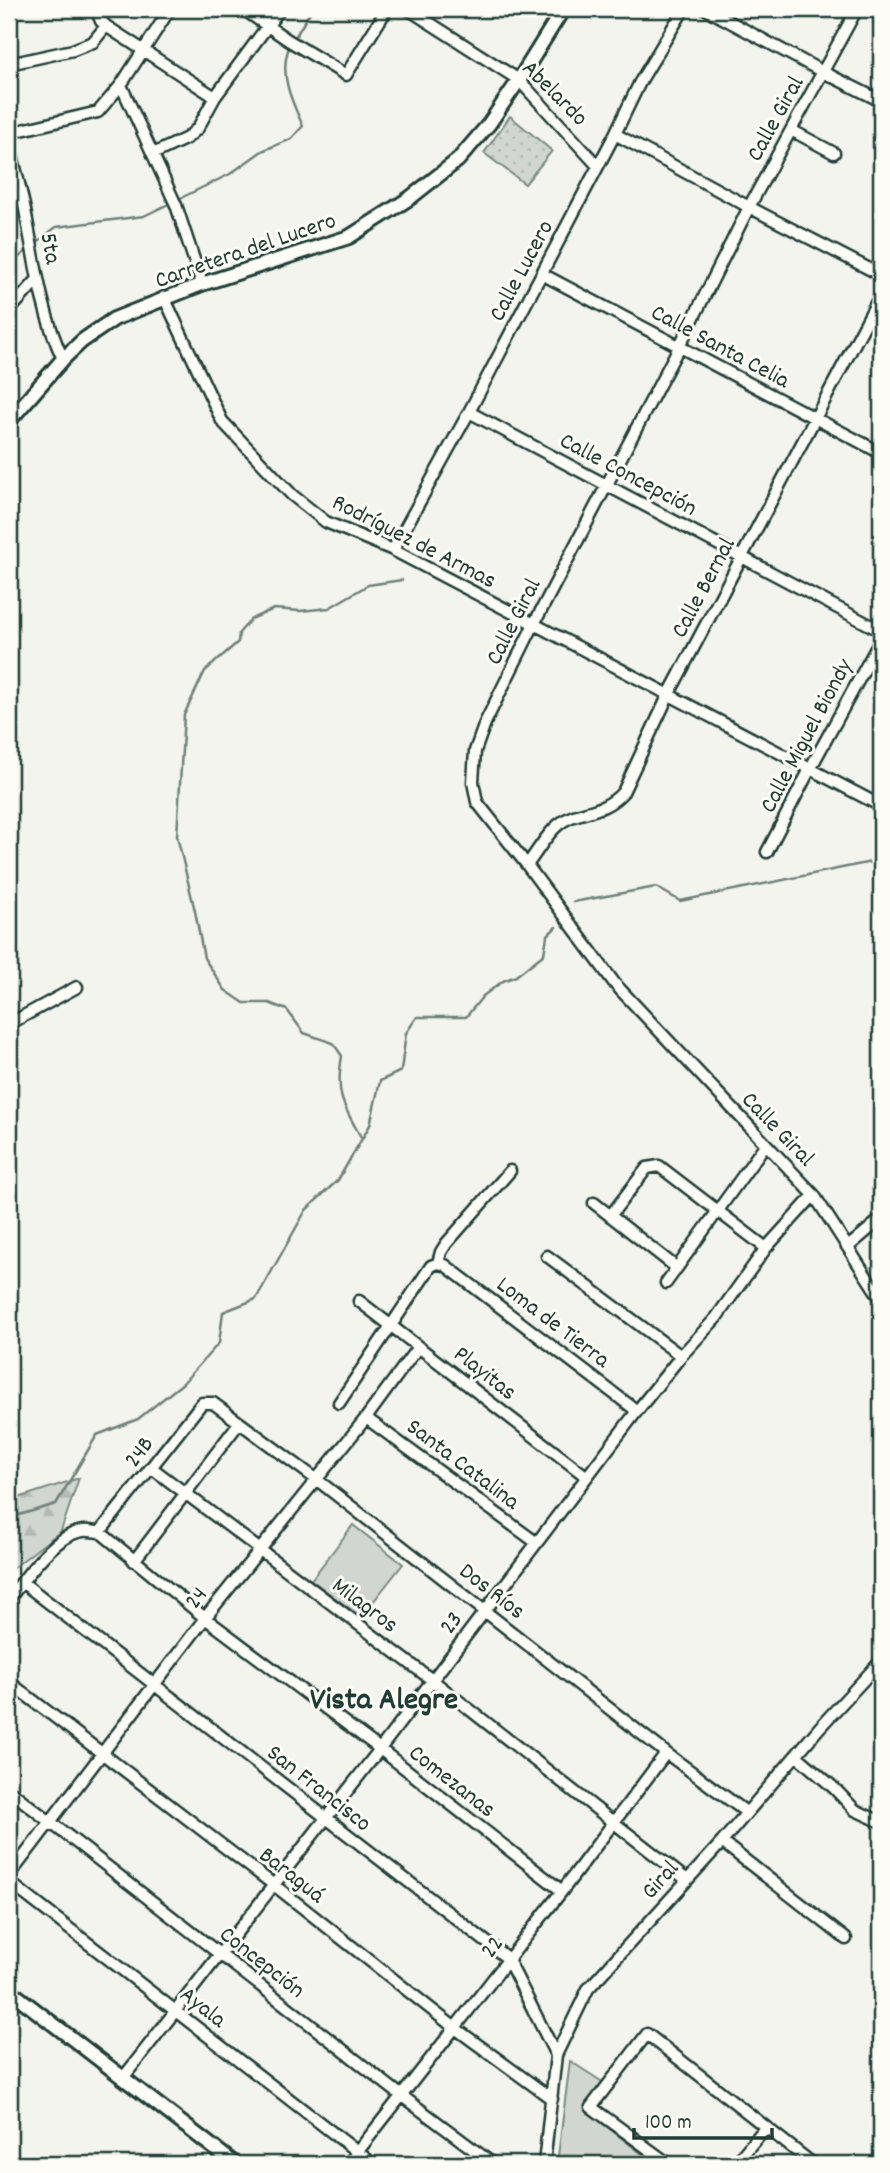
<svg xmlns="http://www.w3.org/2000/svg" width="890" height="2173" viewBox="0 0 890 2173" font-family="Dekko,sans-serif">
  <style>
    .grass { fill: url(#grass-dots); stroke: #788a82; stroke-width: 2 }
    .forest { fill: url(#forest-firs); stroke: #788a82; stroke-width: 2 }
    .park { fill: #d1d6d1; stroke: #788a82; stroke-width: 2 }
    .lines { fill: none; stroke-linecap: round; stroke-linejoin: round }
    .stream { stroke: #6e8179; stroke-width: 2.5 }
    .minor-casing { stroke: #1f3d34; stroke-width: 15 }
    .major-casing { stroke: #1f3d34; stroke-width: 18 }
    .minor { stroke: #fdfcf7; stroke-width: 10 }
    .major { stroke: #fdfcf7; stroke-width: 12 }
    .labels { text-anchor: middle; stroke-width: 6; stroke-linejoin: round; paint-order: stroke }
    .street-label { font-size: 24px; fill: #1f3d34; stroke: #fdfcf7 }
    .district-label { font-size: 32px; font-weight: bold; fill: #1f3d34; stroke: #fdfcf7 }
  </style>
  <defs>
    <pattern id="grass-dots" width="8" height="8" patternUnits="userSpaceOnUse" patternTransform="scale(1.75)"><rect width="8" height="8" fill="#d1d6d1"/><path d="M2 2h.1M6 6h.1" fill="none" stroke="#b3b9b4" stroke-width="1.8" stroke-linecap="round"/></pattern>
    <pattern id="forest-firs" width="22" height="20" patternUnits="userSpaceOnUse" patternTransform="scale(1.75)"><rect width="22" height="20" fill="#d1d6d1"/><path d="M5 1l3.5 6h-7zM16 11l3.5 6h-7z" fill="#b3b9b4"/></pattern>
  </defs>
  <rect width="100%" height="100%" fill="#f4f4ef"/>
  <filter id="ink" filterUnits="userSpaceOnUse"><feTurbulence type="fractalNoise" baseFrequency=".0143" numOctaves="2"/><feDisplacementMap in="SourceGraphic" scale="14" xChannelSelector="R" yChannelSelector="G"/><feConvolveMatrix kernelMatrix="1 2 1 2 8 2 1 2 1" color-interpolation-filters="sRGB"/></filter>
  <g filter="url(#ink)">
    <!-- grass -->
    <path class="grass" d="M510,116L552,151L525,184L484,153Z"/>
    <!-- forest -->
    <path class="forest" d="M79,1478L61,1531L9,1571V1501Z"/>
    <!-- park -->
    <path class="park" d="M353,1525L403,1564L361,1617L311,1580Z
      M570,2061L604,2083L586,2110L652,2162L650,2164H557Z"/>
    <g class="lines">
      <!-- stream -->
      <path class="stream" d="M294,39L312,9
        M35,244L56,227L144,216L230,174L262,151L291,139L303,126C291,100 278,72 290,45
        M9,266L26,251
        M573,902L656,887L680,901L881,860
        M362,1139C343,1105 335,1096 342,1056L333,1043L304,1033L287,1010L269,1003H244L225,990L204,958L195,911L177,836L184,715L205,671L238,642L239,633L251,619L274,609L300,611L329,608L368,585L402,580
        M9,1518L56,1504L97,1435L138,1419L183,1383L219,1343L223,1312L256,1299L306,1210L338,1180L370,1125L380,1081L401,1071L406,1033L417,1017H466L483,996L503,981L516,976L544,954L547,936L556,927"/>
      <defs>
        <path id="minor" d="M96,9L101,21L106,26L215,97
          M243,9L288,40L346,75L387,9
          M408,9L519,80L598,166
          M540,9L556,19
          M706,9L823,72L881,101
          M857,9L749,207L679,347L534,624L485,723L475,751L473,782L477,802L527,865L615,984L814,1195L881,1299
          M9,64L73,50L93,42L106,26
          M121,85L176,205L202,284
          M791,130L834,153
          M9,133L98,112L121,85L170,9
          M615,134L749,207L881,275
          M9,141C14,164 20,187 25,210C35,261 41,312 63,359
          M153,154L187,138L198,128L215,97L280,9
          M542,274L881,453
          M164,297L222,421L292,495L326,522L393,550L881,806
          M9,311L37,280
          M469,412L881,631
          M393,550L469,412L615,134L640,82L684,9
          M767,852L810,769L881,639
          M527,865C537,852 546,835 558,825C578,808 600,817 623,792L669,694L881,294
          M9,1024L77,987
          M594,1203L677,1268
          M610,1216L647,1168L659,1166L766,1248
          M848,1247L881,1219
          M547,1256L681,1356
          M438,1263L441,1252L446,1244L510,1171
          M666,1283L765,1145
          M359,1301L587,1477
          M339,1403L431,1266L438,1263L445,1265L637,1411
          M366,1418L537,1543
          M152,1468L432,1680L687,1880
          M100,1532L202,1403H213L316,1479L666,1753L746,1812
          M134,1561L239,1423
          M22,1582L507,1958L556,2055
          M9,1599C25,1578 55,1534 83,1531C88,1530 94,1532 100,1532L205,1618L380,1749L562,1891
          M9,1682L274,1885L455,2028L552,2099
          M796,1755L834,1788L855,1810L881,1822
          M9,1790L402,2096L493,2164
          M722,1842L846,1939
          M9,1876L205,1618L366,1418L418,1347
          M9,1882L373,2164
          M123,2078L380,1749L637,1411L681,1356L716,1318L766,1248L814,1195
          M348,2164L562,1891L666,1753
          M544,2164L556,2055L588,1989L722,1842L820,1727L881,1661
          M669,2164L591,2107L647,2034L813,2164
          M735,2164L765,2128"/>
        <path id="major" d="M9,421L63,359L82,341L114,319L202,284L349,237L410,198L458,160L489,124L519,80L563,9
          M9,1990L235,2164"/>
      </defs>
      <!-- minor casing -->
      <use href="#minor" class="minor-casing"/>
      <!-- major casing -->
      <use href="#major" class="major-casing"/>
      <!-- minor -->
      <use href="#minor" class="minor"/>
      <!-- major -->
      <use href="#major" class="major"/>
    </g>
  </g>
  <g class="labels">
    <!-- street labels -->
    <g class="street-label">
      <text transform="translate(556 92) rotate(45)" y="8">Abelardo</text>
      <text transform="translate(774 118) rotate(-61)" y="8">Calle Giral</text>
      <text transform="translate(52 248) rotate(80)" y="8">5ta</text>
      <text transform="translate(245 249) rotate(-19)" y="8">Carretera del Lucero</text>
      <text transform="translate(520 270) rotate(-62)" y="8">Calle Lucero</text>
      <text transform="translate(721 345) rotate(28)" y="8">Calle Santa Celia</text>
      <text transform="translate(629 473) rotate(28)" y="8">Calle Concepción</text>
      <text transform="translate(415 540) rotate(27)" y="8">Rodríguez de Armas</text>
      <text transform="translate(702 587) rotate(-62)" y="8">Calle Bernal</text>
      <text transform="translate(512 621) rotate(-63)" y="8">Calle Giral</text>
      <text transform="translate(805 735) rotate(-62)" y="8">Calle Miguel Biondy</text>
      <text transform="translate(779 1128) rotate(46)" y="8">Calle Giral</text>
      <text transform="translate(554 1321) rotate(37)" y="8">Loma de Tierra</text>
      <text transform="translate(486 1372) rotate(38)" y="8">Playitas</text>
      <text transform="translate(138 1451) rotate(-52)" y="8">24B</text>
      <text transform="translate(464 1463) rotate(37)" y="8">Santa Catalina</text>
      <text transform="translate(493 1590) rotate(38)" y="8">Dos Ríos</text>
      <text transform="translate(195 1597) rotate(-52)" y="8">24</text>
      <text transform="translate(366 1604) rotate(37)" y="8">Milagros</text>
      <text transform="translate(450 1622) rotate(-53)" y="8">23</text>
      <text transform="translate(453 1780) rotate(38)" y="8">Comezanas</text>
      <text transform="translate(320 1787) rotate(38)" y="8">San Francisco</text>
      <text transform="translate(293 1874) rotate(38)" y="8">Baraguá</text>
      <text transform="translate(659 1879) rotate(-48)" y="8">Giral</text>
      <text transform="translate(491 1946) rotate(-52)" y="8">22</text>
      <text transform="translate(263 1961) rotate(38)" y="8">Concepción</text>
      <text transform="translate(204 2006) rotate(38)" y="8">Ayala</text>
    </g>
    <!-- district labels -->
    <g class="district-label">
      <text x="384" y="1708">Vista Alegre</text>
    </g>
  </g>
  <!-- margin -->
  <rect width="890" height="2173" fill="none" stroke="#fdfcf7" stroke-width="35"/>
  <rect x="18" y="18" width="855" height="2138" fill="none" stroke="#1f3d34" stroke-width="2.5" filter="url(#ink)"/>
  <!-- scale -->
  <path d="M634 2128v10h138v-10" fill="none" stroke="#1f3d34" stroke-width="3.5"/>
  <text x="645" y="2128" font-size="21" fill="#1f3d34" stroke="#fdfcf7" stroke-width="5" paint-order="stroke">100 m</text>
</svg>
